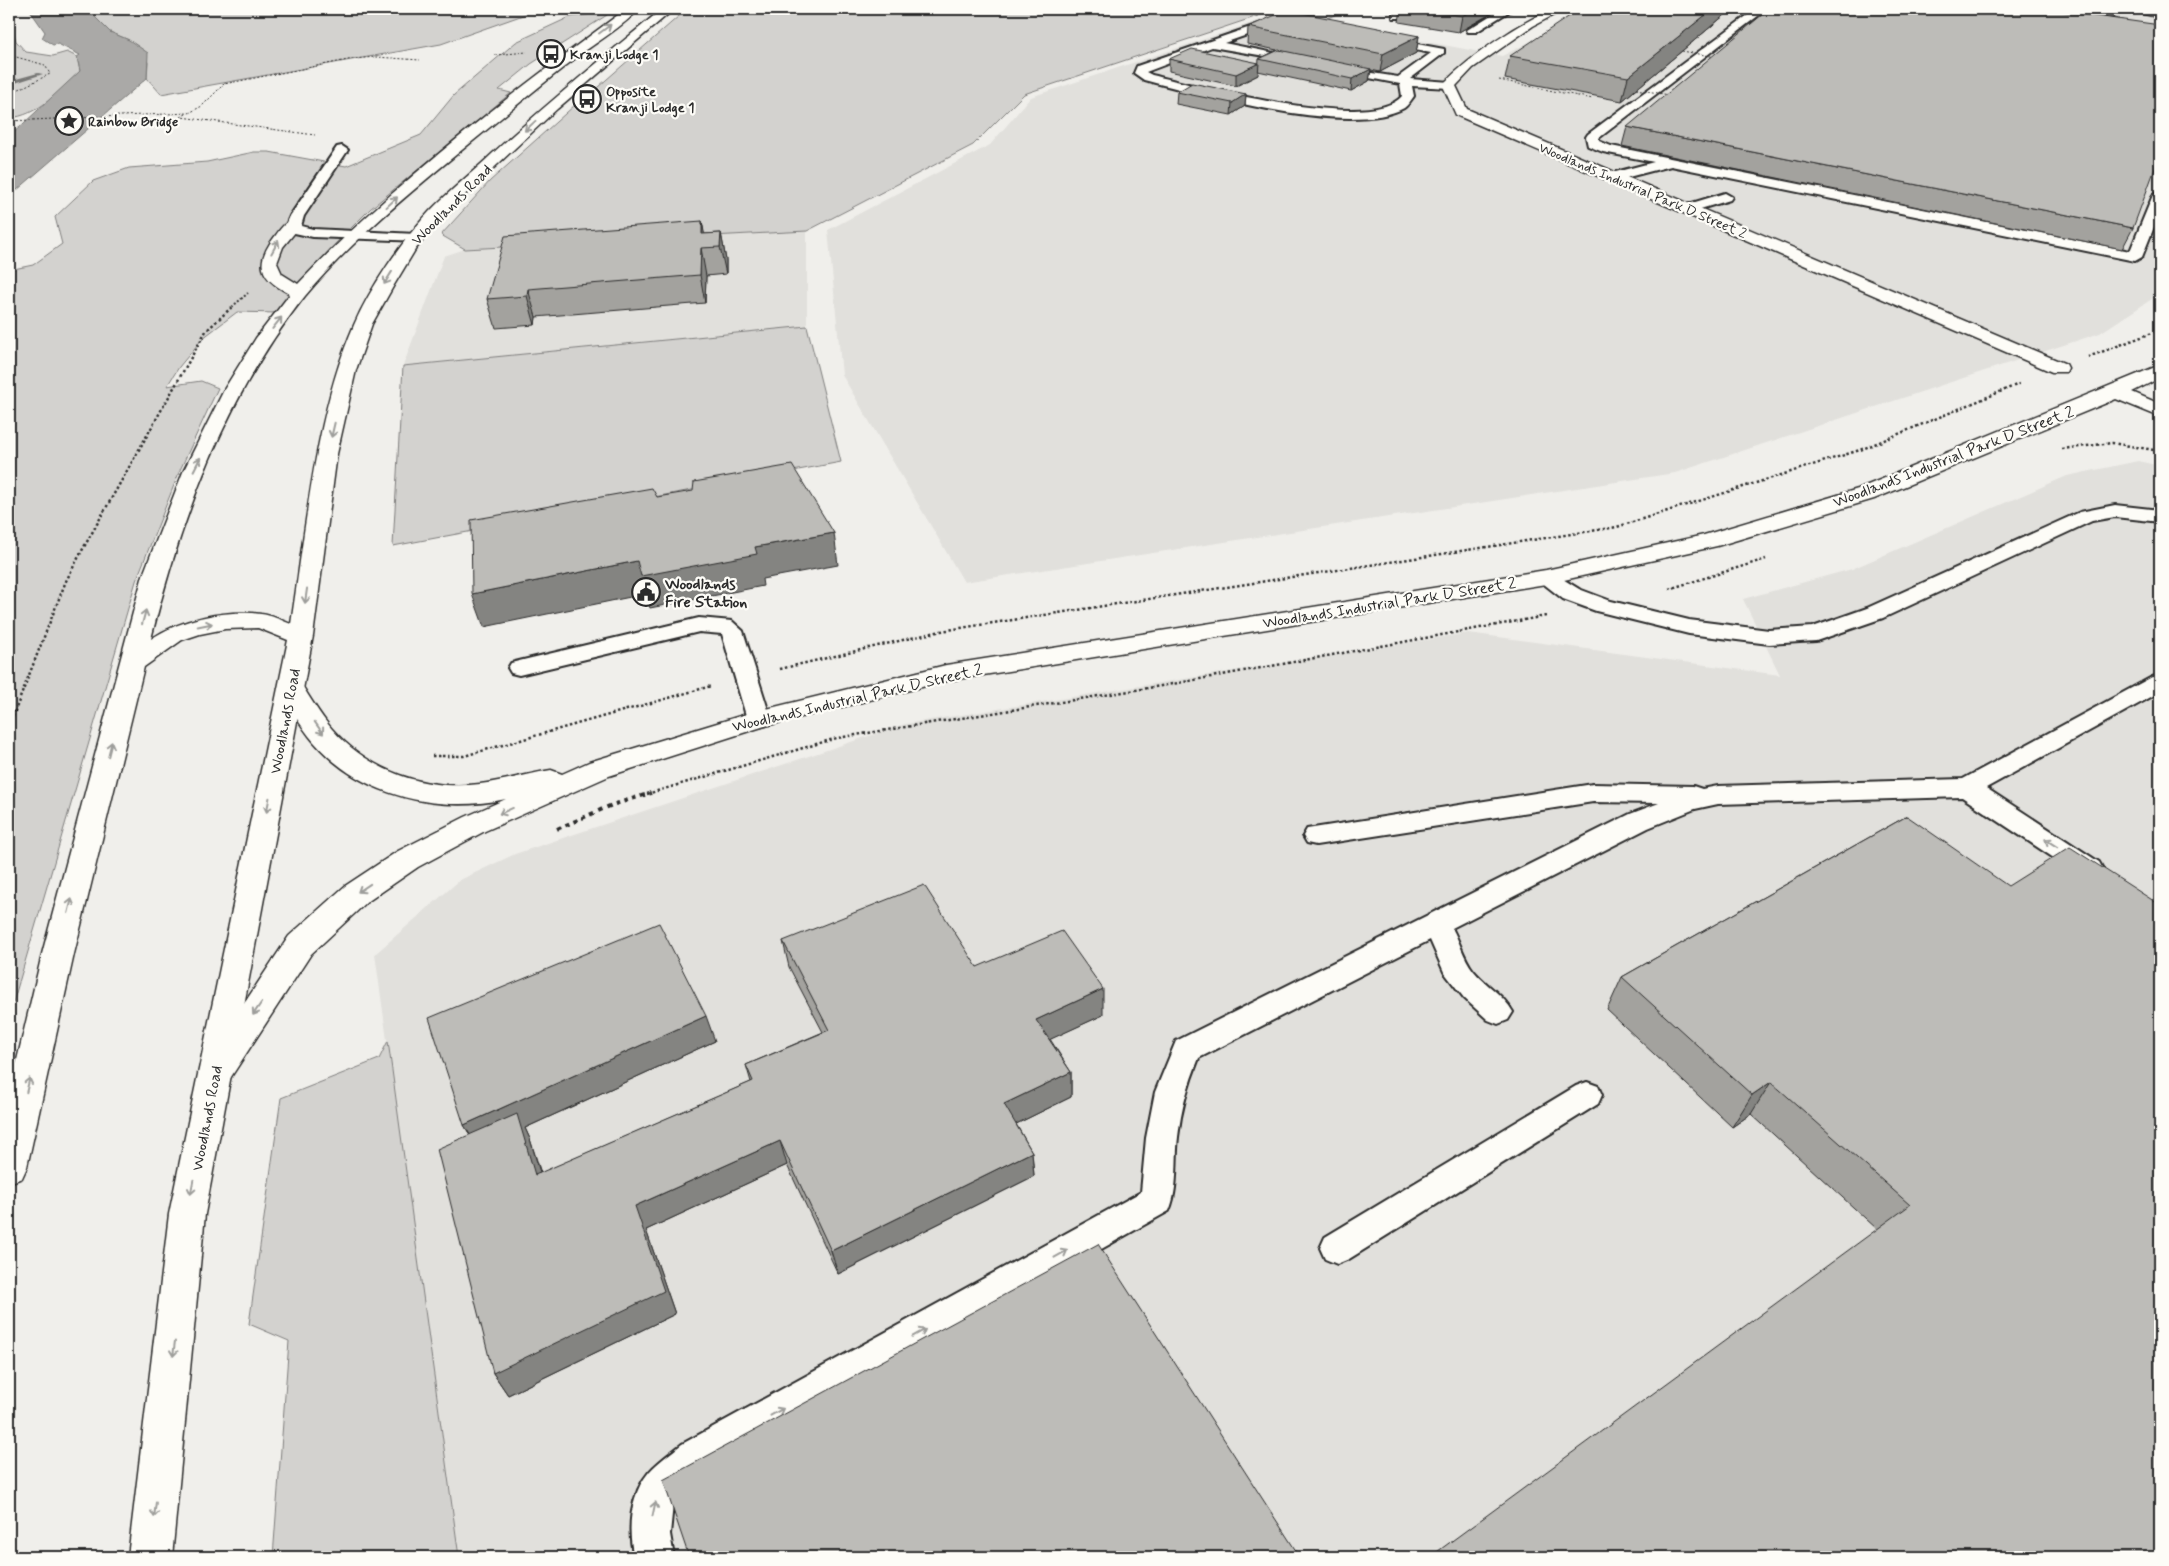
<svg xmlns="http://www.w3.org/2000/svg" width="2169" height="1566" viewBox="0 0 2169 1566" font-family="Mynerve,sans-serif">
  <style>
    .built { fill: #e1e0dc }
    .green { fill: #d3d2cf; stroke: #7f7e7d }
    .water { fill: #aaa9a7; stroke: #777775 }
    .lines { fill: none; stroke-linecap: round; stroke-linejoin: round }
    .stream { fill: #777775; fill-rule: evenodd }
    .service-casing { stroke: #2b2b2b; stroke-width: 4 }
    .minor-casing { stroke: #2b2b2b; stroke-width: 3 }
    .primary-casing { stroke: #2b2b2b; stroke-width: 3 }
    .path-far3 { stroke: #2b2b2b; stroke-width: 1; stroke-dasharray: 2 2; stroke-linecap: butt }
    .path-far2 { stroke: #2b2b2b; stroke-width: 2; stroke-dasharray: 2 2; stroke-linecap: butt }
    .path-far1 { stroke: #2b2b2b; stroke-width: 2.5; stroke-dasharray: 2.5 2.5; stroke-linecap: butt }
    .path { stroke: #2b2b2b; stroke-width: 4; stroke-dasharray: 4.5 4.5; stroke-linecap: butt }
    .service { fill: #fdfcf7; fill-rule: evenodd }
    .minor { fill: #fdfcf7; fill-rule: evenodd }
    .primary { fill: #fdfcf7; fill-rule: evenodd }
    .path-bridge { stroke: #2b2b2b; stroke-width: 1; stroke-dasharray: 2 2; stroke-linecap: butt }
    .wall { fill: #a3a29e; stroke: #2b2b2b }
    .shaded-wall { fill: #848481; stroke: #2b2b2b }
    .building { fill: #bdbcb8; stroke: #2b2b2b }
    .oneway { stroke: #9e9e9b }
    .labels { text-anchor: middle; stroke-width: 4.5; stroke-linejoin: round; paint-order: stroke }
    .far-poi-label { font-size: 14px; font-weight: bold; fill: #2b2b2b; stroke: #fdfcf7; text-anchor: start }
    .far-street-label { font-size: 14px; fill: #2b2b2b; stroke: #fdfcf7 }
    .street-label { font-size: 16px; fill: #2b2b2b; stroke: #fdfcf7 }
    .poi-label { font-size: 16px; font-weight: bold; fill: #2b2b2b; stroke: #fdfcf7; text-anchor: start }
  </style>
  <rect width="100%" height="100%" fill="#f0efeb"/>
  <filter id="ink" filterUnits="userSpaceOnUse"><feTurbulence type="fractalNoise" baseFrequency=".02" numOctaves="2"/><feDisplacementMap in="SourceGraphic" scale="10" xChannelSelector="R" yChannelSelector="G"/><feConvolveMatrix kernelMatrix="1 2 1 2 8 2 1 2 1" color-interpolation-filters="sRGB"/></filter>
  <g filter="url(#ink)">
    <!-- built -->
    <path class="built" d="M1594,9H2160V277L2152,299L2100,333L1675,473L964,582L842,375L828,230L990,145L1031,97L1279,14L1502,56Z
      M807,231V326L403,366L444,256L465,249Z
      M2138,461L2160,466V1557H459L375,954L460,880L515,854L905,724L1468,633L1780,675L1743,599L1852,569L2067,476Z"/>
    <!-- green -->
    <path class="green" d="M87,9H527L526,14L441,44L161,94L147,78L148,62L129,40L110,32Z
      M687,9H1348L1321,21L1273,11L1024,94L973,145L807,231L465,249L441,235L490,181L575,105H587L598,95L590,94Z
      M601,13L607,15L531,64L499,90L511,93L370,209L330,249L276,313L237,312L203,338L179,367L167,386L201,381L218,388L180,470L136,581L13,1003L9,1006V286L16,282L9,278V270L33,265L62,244L55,217L93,181L129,168L207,162L254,152H269L346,166L421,135L454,95L516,42L570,17Z
      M9,14L16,41L26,52L53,56L67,52L77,57L80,71C61,90 38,116 9,118Z
      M807,326L841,462L393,546L403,366Z
      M388,1041L459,1557H273L289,1341L249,1324L281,1098L379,1059Z"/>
    <!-- water -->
    <path class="water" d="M29,9H87L110,32L129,40L148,53L147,78L9,197V137L80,71L77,57L80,55L58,44L53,45L42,38L45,32Z"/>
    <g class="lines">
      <!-- stream -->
      <path class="stream" d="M38,73L43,74L9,85V81Z"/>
      <defs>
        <path id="service" d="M1404,9H1416L1401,18H1393V14Z
          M1501,9H1513L1476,32H1468L1467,30Z
          M1756,9H1767L1599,138V141L1611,146L2130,251L2153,195L2160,191V212L2142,257L2135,261L1671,166L1613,181L1608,180L1606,177L1608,174L1654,162L1603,152L1588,146L1586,137L1588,134Z
          M2065,9H2081L2126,23L2121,26Z
          M1287,20L1444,49V53L1410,79L1450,82L1456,85L1450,88L1412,86L1414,96C1411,100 1408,105 1404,108C1351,137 1203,95 1144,80L1134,73L1137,66L1268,21ZM1273,26H1287L1431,53L1398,77L1333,67V71L1400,84L1402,96C1371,133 1197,86 1152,75L1146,72L1212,47L1305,63V59L1224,43Z
          M342,146L348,150L304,216L301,226L313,229L416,234L423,238L421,241L313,237L290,232L286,225L290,216L337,147Z
          M1725,193L1732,197L1730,200L1687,213L1680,209L1682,206Z
          M2115,505L2160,510V522L2115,517L2092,521L1883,618L1816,641L1769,644L1689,634L1596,611L1563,599L1535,577L1539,573L1546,571L1553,573L1579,589L1611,601L1689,620L1769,630L1813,627L1867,608L2080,512Z
          M699,618L732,621L743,631L771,719L767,725L759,727L751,725L747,719L722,634L699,632L519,675L511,673L508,668L511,663L519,661Z
          M2160,675V692L1986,788L2099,862L2103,869L2099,876L2090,879L2081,876L1962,797L1718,804L1695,809L1648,828L1452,928C1460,942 1463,957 1473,970C1485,985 1504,995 1513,1012L1508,1020L1498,1024L1488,1020L1464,998L1444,972L1430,940L1199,1058C1188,1085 1181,1109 1178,1137C1175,1161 1179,1188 1169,1211L708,1470L673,1504L670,1534L674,1557H634C627,1530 630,1494 649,1472C659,1461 671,1453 682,1444L1141,1192L1146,1138L1155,1092L1176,1041L1630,814L1659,803L1593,802L1316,845L1307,843L1303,836L1307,829L1593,784L1693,786L1702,789L1718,786L1963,779L2152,677Z
          M1587,1082L1598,1086L1602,1095L1598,1104L1349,1259L1337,1264L1325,1259L1320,1248L1325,1237L1576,1086Z"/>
        <path id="minor" d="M1551,9H1565L1533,26L1473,68L1456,86L1467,109L2066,364L2068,368L2066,372H2052L1456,115L1443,86L1444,83C1473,54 1514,27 1551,9Z
          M2160,365V378L2132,392L2160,404V417L2116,399L1874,499L1717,546L1546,584L946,681L765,726L609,776L485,831L418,867L367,902L311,954L229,1080L217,1084L205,1080L200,1070L289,936L345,886L398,851L465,817L506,799C438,814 360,796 314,742C300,726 290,706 278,688L282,682L291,680L300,682C310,698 320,715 332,729C369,771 425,791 480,784C504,781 527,774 551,770L562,774L589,762L750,713L946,665L1546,570L1704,535L1858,489Z"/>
        <path id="primary" d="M626,9H639C624,26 595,43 577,57C540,85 504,116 468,145C414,189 349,243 305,296C226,395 181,518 151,639C180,619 226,609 261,614C271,615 281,620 291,624C306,527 315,415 354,325C370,288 402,241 429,212C449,191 472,173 493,153C548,103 605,56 662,9H674L557,109L440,218L415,250L394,285L372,324L356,370L337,454L313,636L205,1214L172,1557H128L169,1214L288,640L258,628L225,629L200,634L182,640L144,667L74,954L27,1167L22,1178L9,1183V1094L42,954L143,575L183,472L225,388L256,338L290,294C259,278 254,263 276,235C280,229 285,222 293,220L301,225L283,247L277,263L282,274L298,284C396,181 512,93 626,9Z"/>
      </defs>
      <!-- service casing -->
      <use href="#service" class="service-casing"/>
      <!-- minor casing -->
      <use href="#minor" class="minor-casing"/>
      <!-- primary casing -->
      <use href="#primary" class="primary-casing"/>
      <!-- path-far3 -->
      <path class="path-far3" d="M9,55L45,65L50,74L9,94
        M495,55L527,52
        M1499,80L1593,99
        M186,114L181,117L315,135
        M9,121L189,113L202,106L224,84L353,59L376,57L420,60"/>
      <!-- path-far2 -->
      <path class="path-far2" d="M232,307L248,293"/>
      <!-- path-far1 -->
      <path class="path-far1" d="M2088,357L2160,330
        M2062,449L2112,443L2160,451
        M1669,589L1766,559
        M780,669L941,631L1617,527L1860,450L2019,384
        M9,726L66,581L84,547L206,331L233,306
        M432,756H464L711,686
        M647,794L837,738L1167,685L1546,616"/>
      <!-- path -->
      <path class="path" d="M557,829L612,805L651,793"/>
      <!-- service -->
      <use href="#service" class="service"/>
      <!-- minor -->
      <use href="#minor" class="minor"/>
      <!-- primary -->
      <use href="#primary" class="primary"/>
      <!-- path-bridge -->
      <path class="path-bridge" d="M1682,51L1716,57
        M1636,89L1669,95"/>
    </g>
    <!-- wall -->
    <path class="wall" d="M1401,9H1499L1459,32L1399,22Z
      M1732,9L1622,101L1505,79L1510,56Z
      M2120,9H2160V19Z
      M1248,27L1419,36L1416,53L1380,72L1371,70L1369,81L1351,91L1258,71L1259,59L1277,50L1247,44Z
      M1169,59L1258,75L1236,86L1169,71Z
      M1177,92L1246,94L1245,106L1231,115L1176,104Z
      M1627,127L2133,228L2122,249L1622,146Z
      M702,221L704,234L721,233L726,260V274L706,276L705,303L536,317L535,325L496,328L487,299Z
      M1907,816L2160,1557L1877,1229L1751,1114L1732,1127L1607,1010L1622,977Z
      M783,941L977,967L1103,1015L1050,1039L1071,1072V1097L1016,1124L1032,1152L1034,1176L838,1274L787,1165L646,1230L675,1314L508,1395L493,1373L470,1135L464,1125L715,1041L525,1128L530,1139L541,1173L751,1082L746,1065L823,1032L789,967Z"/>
    <!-- shaded-wall -->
    <path class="shaded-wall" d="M1474,9H1499L1459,32L1462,16Z
      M1713,9H1732L1622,101L1628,77Z
      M1419,36L1416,53L1380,72L1383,54Z
      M1259,63L1258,75L1236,86V74Z
      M1371,69L1369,81L1351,91L1352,79Z
      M1246,94L1245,106L1231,115L1232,103Z
      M702,221L707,248L702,234Z
      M721,233L726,260V274L720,247Z
      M701,248L706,276L705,303L700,275Z
      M528,289L536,317L535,325L527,296Z
      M834,533L838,565L762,579L763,586L650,608L645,594L484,627L472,594L637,561L755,547Z
      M1103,989V1015L1038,1045L1036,1020Z
      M706,1016L715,1041L525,1128L530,1139L548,1199L479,1149L464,1125Z
      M1071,1072V1097L1006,1129L1004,1104Z
      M1771,1082L1751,1114L1732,1127L1752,1095Z
      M780,1141L787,1165L646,1230L675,1314L508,1395L493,1373L635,1206Z
      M1032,1152L1034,1176L838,1274L831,1251Z"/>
    <!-- building -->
    <path class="building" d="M1422,9H1474L1462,16Z
      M1580,9H1713L1628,77L1510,56Z
      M1769,9H2045L2160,25V155L2133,228L1627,127Z
      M1287,10L1419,36L1383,54L1248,27Z
      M1192,49L1259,63L1236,74L1169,59Z
      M1279,50L1371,69L1352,79L1259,59Z
      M1192,83L1246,94L1232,103L1177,92Z
      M702,221V234L721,233L720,247L701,248L700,275L528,289L527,296L487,299L505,236Z
      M792,465L834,533L755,547L757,554L641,576L637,561L472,594L471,520L652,488L657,497L693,491L694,482Z
      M1907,816L2008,886L2070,847L2160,905V1557H1430L1910,1205L1771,1082L1752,1095L1622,977Z
      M924,885L977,967L1062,931L1103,989L1036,1020L1071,1072L1004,1104L1032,1152L831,1251L780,1141L635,1206L664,1291L493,1373L437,1149L517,1114L535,1175L753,1081L746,1065L829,1030L783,941Z
      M659,923L706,1016L464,1125L429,1018Z
      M1098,1244L1300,1557H689L663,1480Z"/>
    <!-- one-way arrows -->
    <defs><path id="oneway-shaft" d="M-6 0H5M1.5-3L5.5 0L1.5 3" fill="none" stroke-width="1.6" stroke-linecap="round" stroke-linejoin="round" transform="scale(1.25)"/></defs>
    <g class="oneway">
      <use href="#oneway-shaft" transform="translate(605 29) rotate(-37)"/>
      <use href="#oneway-shaft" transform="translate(530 126) rotate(137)"/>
      <use href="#oneway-shaft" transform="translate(392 202) rotate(-43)"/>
      <use href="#oneway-shaft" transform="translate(275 247) rotate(-61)"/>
      <use href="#oneway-shaft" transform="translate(388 278) rotate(122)"/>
      <use href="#oneway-shaft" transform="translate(277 323) rotate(-52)"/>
      <use href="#oneway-shaft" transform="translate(333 430) rotate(103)"/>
      <use href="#oneway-shaft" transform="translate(197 464) rotate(-63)"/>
      <use href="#oneway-shaft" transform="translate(306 596) rotate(98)"/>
      <use href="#oneway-shaft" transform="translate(144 617) rotate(-75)"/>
      <use href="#oneway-shaft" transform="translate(205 625) rotate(-11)"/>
      <use href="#oneway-shaft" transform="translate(319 728) rotate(55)"/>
      <use href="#oneway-shaft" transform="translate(110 749) rotate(-76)"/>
      <use href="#oneway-shaft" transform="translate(268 805) rotate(101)"/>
      <use href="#oneway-shaft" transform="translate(506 811) rotate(156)"/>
      <use href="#oneway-shaft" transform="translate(2051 843) rotate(-147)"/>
      <use href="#oneway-shaft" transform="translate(364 888) rotate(146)"/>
      <use href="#oneway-shaft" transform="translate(70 906) rotate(-76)"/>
      <use href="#oneway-shaft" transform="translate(257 1009) rotate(124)"/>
      <use href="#oneway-shaft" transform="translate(28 1085) rotate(-77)"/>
      <use href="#oneway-shaft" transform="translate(192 1187) rotate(101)"/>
      <use href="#oneway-shaft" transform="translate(1061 1254) rotate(-29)"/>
      <use href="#oneway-shaft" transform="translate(919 1333) rotate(-29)"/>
      <use href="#oneway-shaft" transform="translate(174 1349) rotate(97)"/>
      <use href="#oneway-shaft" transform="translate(777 1412) rotate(-29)"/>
      <use href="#oneway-shaft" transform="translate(654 1509) rotate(-78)"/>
      <use href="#oneway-shaft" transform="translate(155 1510) rotate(97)"/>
    </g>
  </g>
  <!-- icons -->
  <defs>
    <symbol id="bus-ring" viewBox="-11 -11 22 22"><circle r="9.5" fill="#fdfcf7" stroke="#2b2b2b" stroke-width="1.5"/><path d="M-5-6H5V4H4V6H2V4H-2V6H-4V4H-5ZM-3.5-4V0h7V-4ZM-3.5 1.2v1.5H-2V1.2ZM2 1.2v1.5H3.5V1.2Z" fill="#2b2b2b"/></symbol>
    <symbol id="sight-ring" viewBox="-11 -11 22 22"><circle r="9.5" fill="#fdfcf7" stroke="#2b2b2b" stroke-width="1.5"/><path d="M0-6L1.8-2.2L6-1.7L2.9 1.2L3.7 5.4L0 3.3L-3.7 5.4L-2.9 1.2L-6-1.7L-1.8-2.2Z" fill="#2b2b2b"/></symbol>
    <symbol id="civic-ring" viewBox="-11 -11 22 22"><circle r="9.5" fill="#fdfcf7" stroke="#2b2b2b" stroke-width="1.5"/><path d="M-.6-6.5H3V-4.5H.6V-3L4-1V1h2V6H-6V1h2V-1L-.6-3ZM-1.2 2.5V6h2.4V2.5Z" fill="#2b2b2b"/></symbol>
  </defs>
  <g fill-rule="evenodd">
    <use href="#bus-ring" x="535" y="38" width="32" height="32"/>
    <use href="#bus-ring" x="571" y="83" width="32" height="32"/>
    <use href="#sight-ring" x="53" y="105" width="32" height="32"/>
    <use href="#civic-ring" x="630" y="576" width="32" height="32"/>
  </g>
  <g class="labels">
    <!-- far-poi labels -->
    <g class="far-poi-label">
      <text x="570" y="59">Kranji Lodge 1</text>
      <text x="606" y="96">Opposite<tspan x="606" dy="16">Kranji Lodge 1</tspan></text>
      <text x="88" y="126">Rainbow Bridge</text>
    </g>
    <!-- far-street labels -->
    <g class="far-street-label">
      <text transform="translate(1643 190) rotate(23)" y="5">Woodlands Industrial Park D Street 2</text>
    </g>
    <!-- street labels -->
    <g class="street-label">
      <text transform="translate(451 204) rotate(-45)" y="6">Woodlands Road</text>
      <text transform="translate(1953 456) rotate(-21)" y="6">Woodlands Industrial Park D Street 2</text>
      <text transform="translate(1389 602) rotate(-9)" y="6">Woodlands Industrial Park D Street 2</text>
      <text transform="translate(857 697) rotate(-13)" y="6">Woodlands Industrial Park D Street 2</text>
      <text transform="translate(284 721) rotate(-79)" y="6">Woodlands Road</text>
      <text transform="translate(206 1118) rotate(-79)" y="6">Woodlands Road</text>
    </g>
    <!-- poi labels -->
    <g class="poi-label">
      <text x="665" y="589">Woodlands<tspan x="665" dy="18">Fire Station</tspan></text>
    </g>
  </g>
  <!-- margin -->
  <rect width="2169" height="1566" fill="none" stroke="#fdfcf7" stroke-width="30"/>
  <rect x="15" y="15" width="2139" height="1536" fill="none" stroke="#2b2b2b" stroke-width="2" filter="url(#ink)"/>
</svg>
